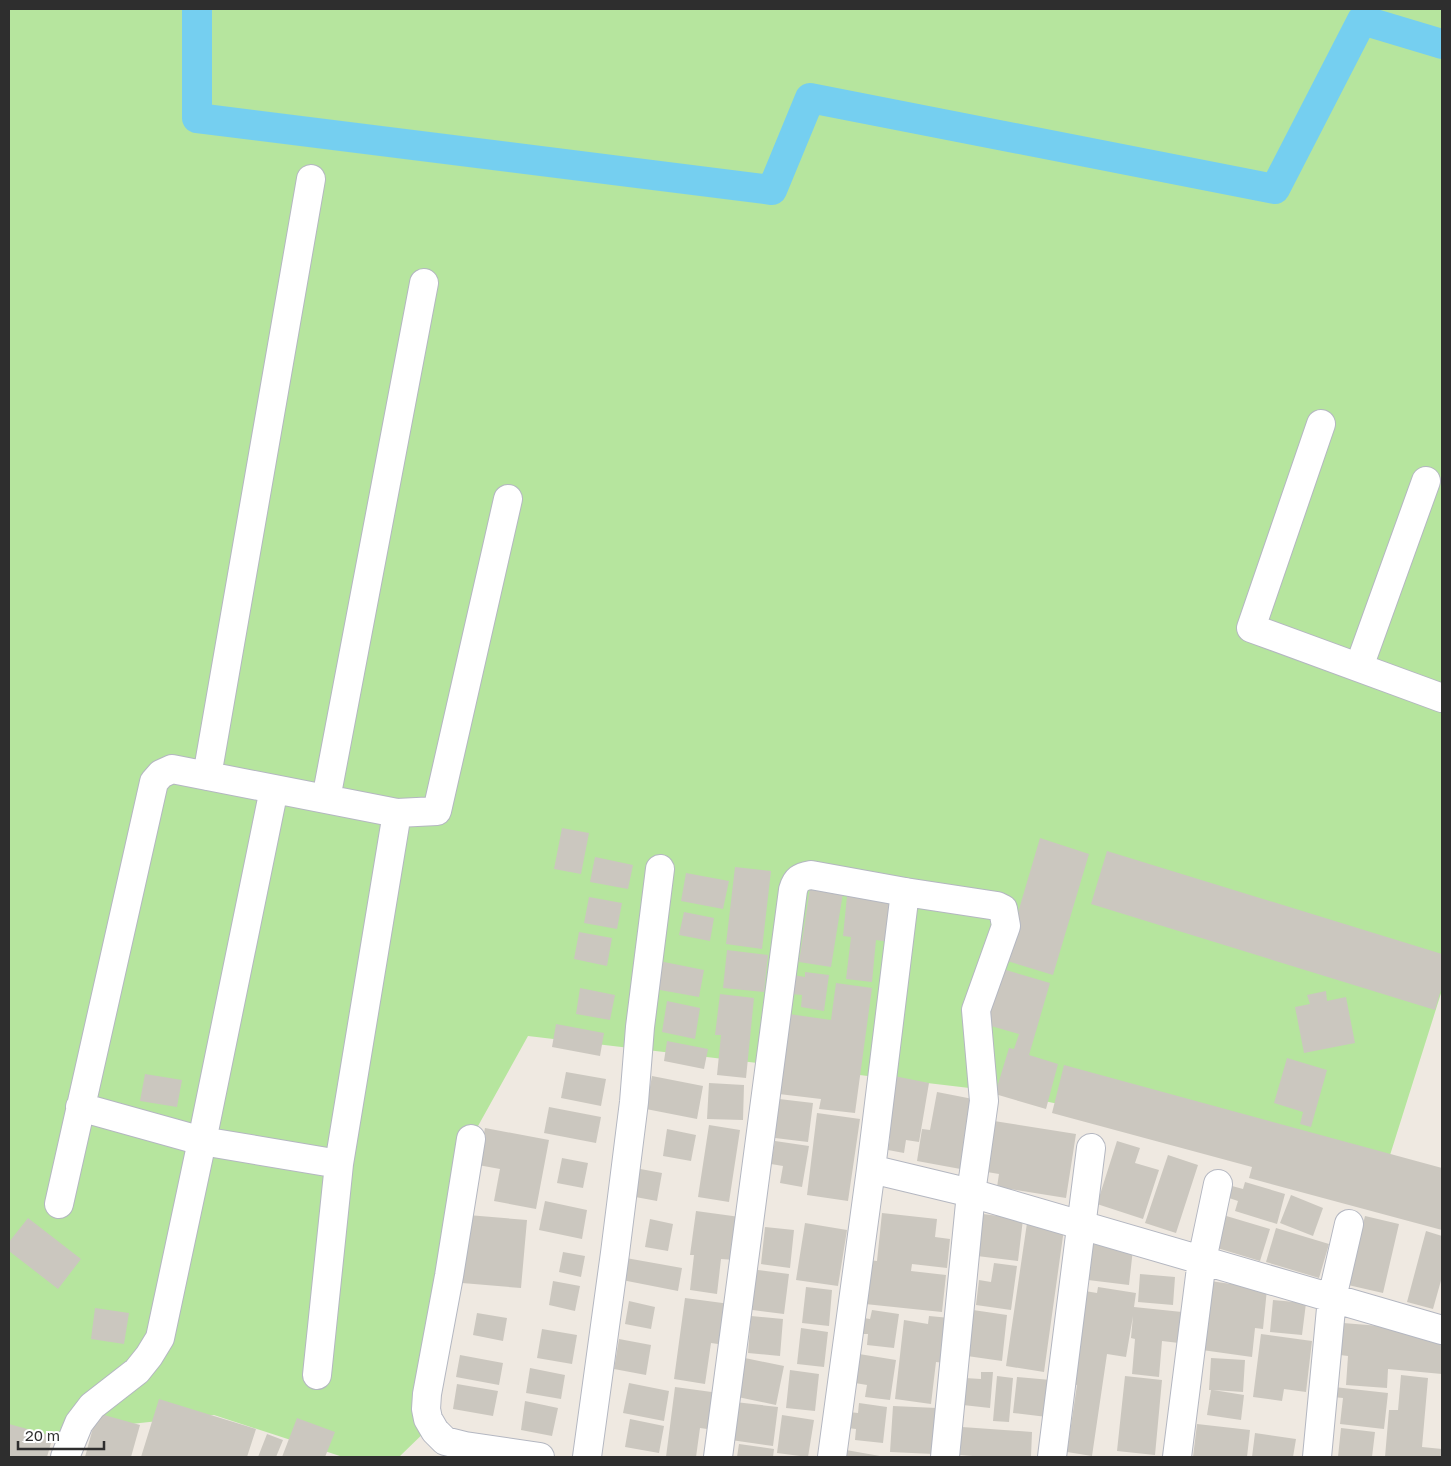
<svg xmlns="http://www.w3.org/2000/svg" width="1451" height="1466" font-family="'Golos Text',sans-serif">
  <rect width="100%" height="100%" fill="#efe9e1"/>
  <path fill="#b6e59e" d="M9 9H1442V990L1385 1171 995 1091 528 1036 463 1153 433 1424 399 1457H343L214 1415 57 1432 9 1452Z"/>
  <g fill="none" stroke-linecap="round" stroke-linejoin="round">
    <path stroke="#75cff0" stroke-width="30" d="M197 9V118L772 190 810 98 1275 189 1362 20 1442 44"/>
  </g>
  <path fill="#cbc7bf" d="M562 828 589 833 581 874 554 869Z
    M1040 838 1089 854 1053 975 1004 960Z
    M1107 851 1442 954V986L1435 1010 1091 904Z
    M595 857 633 865 628 889 590 882Z
    M735 867 771 871 762 949 726 944Z
    M686 873 729 881 723 909 681 901Z
    M810 888 843 893 831 967 799 962Z
    M847 896 894 901 890 942 876 940 872 982 846 979 851 937 843 936Z
    M589 897 622 903 617 929 584 923Z
    M684 912 714 918 710 941 679 935Z
    M579 932 612 938 607 966 574 959Z
    M727 950 768 955 764 992 723 988Z
    M654 960 704 970 699 997 649 988Z
    M999 968 1050 983 1029 1055 1058 1064 1046 1109 995 1094 1009 1048 1014 1049 1019 1034 984 1024Z
    M805 972 829 975 824 1011 801 1007 802 995 791 994 793 975 805 977Z
    M836 983 872 988 855 1113 819 1109 821 1099 779 1094 789 1014 831 1020Z
    M580 988 615 995 610 1020 576 1014Z
    M1326 991 1327 1001 1346 997 1355 1043 1304 1053 1295 1007 1310 1004 1307 995Z
    M720 994 754 998 746 1078 717 1075 721 1035H715Z
    M667 1001 700 1008 695 1039 662 1032Z
    M556 1024 604 1033 600 1056 552 1047Z
    M667 1041 708 1049 704 1069 664 1061Z
    M1287 1058 1327 1070 1311 1127 1300 1124 1303 1112 1274 1103Z
    M1064 1065 1442 1168V1230L1249 1178 1252 1167 1052 1113Z
    M566 1072 606 1079 601 1106 561 1098Z
    M145 1074 182 1080 177 1107 140 1101Z
    M652 1076 703 1086 697 1119 646 1109Z
    M894 1076 929 1083 919 1142 906 1140 904 1153 888 1150 890 1138 883 1137Z
    M709 1083 744 1085 743 1120 707 1119Z
    M937 1092 978 1100 966 1170 917 1161 922 1129 930 1130Z
    M779 1099 813 1103 808 1142 775 1138Z
    M549 1107 601 1117 596 1143 544 1133Z
    M817 1113 860 1119 848 1201 807 1195Z
    M994 1121 1076 1134 1066 1198 997 1187 999 1174 987 1172Z
    M709 1125 740 1130 729 1202 698 1197Z
    M485 1128 549 1140 536 1209 494 1201 500 1169 478 1165Z
    M667 1129 696 1135 691 1161 663 1156Z
    M775 1141 809 1146 802 1187 780 1183 783 1166 771 1164Z
    M1117 1141 1140 1148 1135 1163 1159 1170 1143 1219 1097 1204Z
    M1168 1155 1198 1165 1176 1233 1145 1223Z
    M562 1158 588 1163 583 1188 557 1183Z
    M635 1168 662 1173 657 1201 630 1196Z
    M1245 1182 1285 1194 1277 1224 1235 1211 1238 1201 1229 1198 1232 1186 1243 1189Z
    M1291 1195 1323 1208 1313 1236 1280 1223Z
    M545 1201 587 1210 582 1239 539 1230Z
    M696 1211 740 1217 735 1260 721 1259 717 1294 690 1290 694 1255H690Z
    M882 1213 937 1219 935 1237 950 1239 947 1268 912 1264 911 1271 946 1275 942 1312 865 1304 869 1260 877 1261Z
    M983 1214 1023 1219 1018 1261 977 1256Z
    M468 1215 527 1220 521 1288 462 1283Z
    M1223 1215 1270 1229 1260 1261 1214 1247Z
    M1365 1216 1399 1224 1383 1293 1348 1285Z
    M28 1218 81 1259 58 1289 9 1251V1242Z
    M650 1219 673 1224 668 1251 645 1247Z
    M805 1223 847 1230 838 1286 796 1280Z
    M1027 1223 1064 1229 1044 1372 1006 1366Z
    M765 1227 794 1230 790 1268 761 1264Z
    M1276 1228 1329 1244 1319 1278 1266 1262Z
    M1426 1231 1442 1236V1277L1433 1309 1407 1302Z
    M1093 1244 1133 1249 1129 1285 1088 1280Z
    M563 1252 585 1256 581 1277 559 1272Z
    M626 1258 682 1268 678 1291 622 1280Z
    M994 1263 1017 1266 1011 1310 976 1305 979 1280 991 1282Z
    M750 1269 789 1274 784 1314 745 1309Z
    M1140 1274 1175 1277 1173 1305 1138 1302Z
    M553 1281 580 1286 575 1311 549 1305Z
    M1210 1281 1267 1289 1263 1329 1255 1328 1252 1357 1202 1350Z
    M806 1287 832 1290 829 1326 802 1323Z
    M1098 1287 1136 1293 1134 1307 1182 1312 1179 1343 1162 1341 1159 1377 1132 1374 1135 1339 1131 1338 1133 1316 1126 1357 1107 1354 1092 1456 1067 1452 1077 1385 1072 1384 1085 1291 1097 1293Z
    M685 1298 730 1304 725 1345 711 1343 705 1384 674 1379Z
    M1273 1300 1306 1303 1302 1335 1270 1332Z
    M629 1301 655 1307 651 1329 625 1324Z
    M95 1308 129 1313 124 1344 91 1339Z
    M872 1310 899 1314 894 1348 867 1345 868 1334H862L864 1318 870 1319Z
    M973 1310 1007 1315 1002 1361 967 1356Z
    M477 1313 507 1318 503 1341 473 1335Z
    M751 1316 783 1319 780 1356 748 1353Z
    M929 1316 950 1318 945 1363 936 1362 931 1404 895 1399 904 1320 928 1324Z
    M1343 1323 1442 1331V1374L1388 1369 1387 1388 1346 1385 1348 1356 1340 1355Z
    M801 1328 828 1332 824 1367 797 1364Z
    M542 1329 577 1335 572 1364 537 1358Z
    M1261 1334 1312 1341 1306 1392 1284 1389 1282 1401 1253 1397Z
    M619 1339 651 1345 646 1375 614 1369Z
    M859 1354 896 1360 890 1400 865 1397 867 1385 855 1383Z
    M460 1355 503 1363 499 1385 456 1377Z
    M740 1357 784 1366 776 1405 733 1396Z
    M1211 1358 1245 1360 1243 1392 1213 1390 1244 1395 1241 1420 1207 1415 1211 1390H1209Z
    M530 1368 565 1375 561 1399 526 1393Z
    M790 1370 819 1374 815 1411 786 1408Z
    M981 1372H993L990 1408 963 1405 965 1378 981 1379Z
    M1401 1375 1428 1378 1422 1447 1442 1449 1441 1457H1385L1389 1410H1398Z
    M997 1376 1013 1378 1009 1422 993 1421Z
    M1125 1376 1162 1380 1155 1455 1117 1451Z
    M1017 1377 1051 1380 1047 1417 1013 1413Z
    M629 1383 669 1391 664 1421 623 1413Z
    M457 1384 498 1391 493 1416 453 1409Z
    M675 1387 719 1393 714 1430 700 1428 696 1457H666Z
    M1334 1387 1388 1393 1384 1429 1340 1424 1343 1398 1333 1397Z
    M159 1399 256 1429 247 1457H141Z
    M525 1401 558 1408 552 1436 521 1430Z
    M735 1402 778 1407 773 1446 731 1440Z
    M859 1403 887 1407 883 1443 855 1440 856 1429 847 1428 849 1412 858 1413Z
    M893 1406 937 1408 934 1454 890 1452Z
    M97 1413 140 1425 131 1457H85Z
    M782 1415 814 1420 808 1457 777 1453Z
    M297 1418 335 1432 325 1457H282Z
    M630 1419 664 1426 659 1453 625 1447Z
    M9 1424 53 1436 47 1457H9Z
    M1197 1424 1250 1430 1247 1457 1221 1456V1457H1193Z
    M962 1427 1032 1432 1031 1457H985L960 1455Z
    M1341 1428 1375 1432 1372 1457H1338Z
    M1255 1433 1296 1439 1293 1457H1252Z
    M267 1434 283 1440 276 1457H258Z
    M739 1444 774 1449 773 1457H737Z
    M846 1450 880 1456V1457H845Z"/>
  <g fill="none" stroke-linecap="round" stroke-linejoin="round">
    <defs>
      <path id="minor" d="M1321 424 1251 628 1442 698
        M1359 667 1426 481
        M207 776 311 179
        M326 799 424 283
        M80 1107 202 1141 339 1164
        M471 1139 449 1276 427 1394 426 1409 428 1419 435 1431 445 1441 465 1446 540 1457
        M871 1169 905 892
        M59 1204 154 782 161 774 172 769 397 813 437 811 508 499
        M317 1375 339 1164 397 813
        M65 1457 79 1423 92 1406 137 1371 149 1356 160 1338 202 1141 274 789
        M587 1457 615 1253 634 1102 640 1027 660 869
        M718 1457 793 890C796 879 800 877 811 875L905 892 997 906 1003 909 1006 926 976 1010 984 1101 971 1193 1442 1330
        M832 1457 871 1169 971 1193 945 1457
        M1052 1457 1091 1148
        M1177 1457 1202 1260 1218 1184
        M1317 1457 1332 1298 1349 1224"/>
    </defs>
    <use href="#minor" stroke="#b4b7c1" stroke-width="30"/>
    <use href="#minor" stroke="#fff" stroke-width="28"/>
  </g>
  <rect width="1451" height="1466" fill="none" stroke="#2e2e2e" stroke-width="20"/>
  <path d="M18 1441v8h86v-8" fill="none" stroke="#2e2e2e" stroke-width="2.5"/>
  <text x="25" y="1441" font-size="15" fill="#2e2e2e" stroke="#ffffff" stroke-width="4" paint-order="stroke">20 m</text>
</svg>
